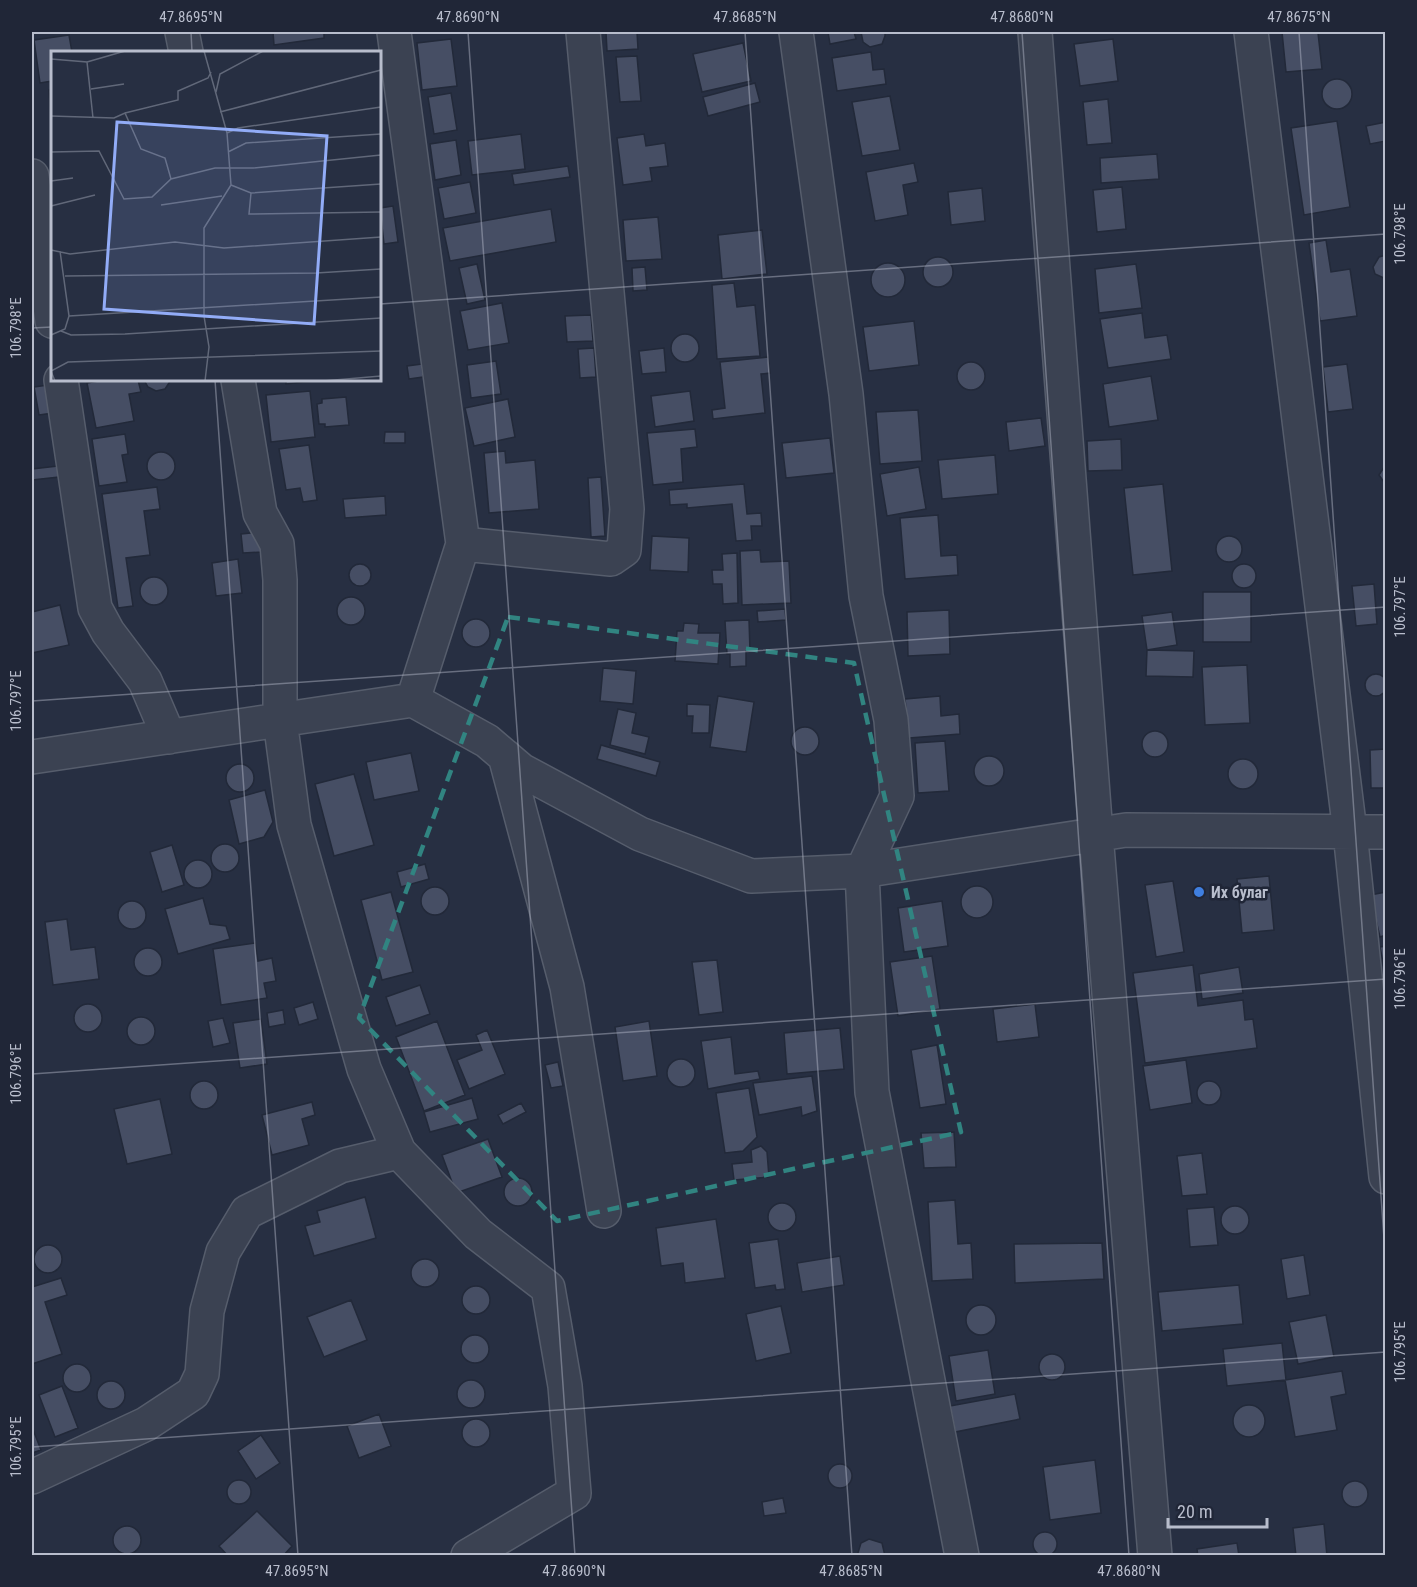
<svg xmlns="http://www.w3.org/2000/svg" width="1417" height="1587" font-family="'Roboto Condensed',sans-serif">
  <rect width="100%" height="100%" fill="#272f42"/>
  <path fill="#464e64" stroke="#222939" stroke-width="1.5" d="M273 32H324V38L274 45Z
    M606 32H637L638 49 607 51Z
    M828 32H854L856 39 830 44Z
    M861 32H885V36L882 44 870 47 863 42Z
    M1282 32H1329L1318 33 1322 69 1286 72Z
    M69 35 72 52H52V81L40 83 34 40Z
    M451 39 457 86 422 90 417 43Z
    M1113 39 1118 81 1080 86 1074 44Z
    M743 43 751 81 702 92 693 54Z
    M871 52 873 70 884 69 886 84 837 91 832 58Z
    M637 56 641 101 620 102 616 57Z
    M1322 94a15 15 0 1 1 30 0a15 15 0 1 1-30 0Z
    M755 83 760 102 708 116 703 97Z
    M49 90H52V132Z
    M451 93 457 130 434 134 428 97Z
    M890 96 900 150 862 156 852 102Z
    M1108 99 1112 143 1087 145 1083 102Z
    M1337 121 1350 207 1304 215 1291 128Z
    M1386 122V141L1370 144 1366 126Z
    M521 134 525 169 472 175 468 141Z
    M644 134 646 146 665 143 668 166 650 168 652 181 623 185 617 138Z
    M456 140 461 175 435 180 430 144Z
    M1157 154 1159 179 1101 183 1100 158Z
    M914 163 918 182 903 185 908 215 875 221 866 172Z
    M568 166 570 177 514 185 512 174Z
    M470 182 476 213 444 219 438 188Z
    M1122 187 1126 229 1097 232 1093 190Z
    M982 188 985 221 951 225 948 192Z
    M393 206 398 242 384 244 380 208Z
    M551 209 556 242 450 261 443 228Z
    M658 217 662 259 626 261 623 220Z
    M762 230 767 274 722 279 718 235Z
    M1326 240 1331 272 1350 269 1357 316 1320 321 1309 243Z
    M1386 255V279L1375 274 1373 267 1379 257Z
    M923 272a15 15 0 1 1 30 0a15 15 0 1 1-30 0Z
    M871 280a17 17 0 1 1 34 0a17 17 0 1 1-34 0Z
    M477 264 485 300 467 304 459 268Z
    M1136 264 1142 308 1099 313 1095 269Z
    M645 267 647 290 633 291 632 268Z
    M734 283 737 307 755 305 760 356 717 359 712 285Z
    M502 303 509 343 468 350 460 311Z
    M1142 313 1145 338 1167 335 1171 359 1108 368 1100 319Z
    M591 315 593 341 567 342 565 316Z
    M914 321 919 365 869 371 863 327Z
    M671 348a14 14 0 1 1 28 0a14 14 0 1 1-28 0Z
    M594 348 596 377 580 378 578 349Z
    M664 348 666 372 642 374 639 351Z
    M768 357 770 373 761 374 765 413 713 419 712 410 725 408 720 362Z
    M496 361 501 394 471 398 467 365Z
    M957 376a14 14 0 1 1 28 0a14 14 0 1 1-28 0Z
    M422 364 423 377 409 379 407 366Z
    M1347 364 1353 409 1328 412 1323 367Z
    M1151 376 1158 420 1109 427 1103 384Z
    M104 380H138L141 392 129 394 134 421 96 428 87 383Z
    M144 380H171L165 389 156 391 148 387Z
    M286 380H313V381L286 384Z
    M48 385 53 413 39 415 34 387Z
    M310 391 315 437 271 442 266 395Z
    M690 391 694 421 655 427 651 396Z
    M346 397 349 425 325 427V424H319L317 404 322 403V399Z
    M508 399 515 437 474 446 465 408Z
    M918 410 922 461 880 464 876 412Z
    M1041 418 1045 446 1009 451 1006 422Z
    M695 429 697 447 681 449 683 482 653 485 647 433Z
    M385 432H405V443H384Z
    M125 434 128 454 122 455 127 482 99 486 92 439Z
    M830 438 834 473 786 478 782 443Z
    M1121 439 1122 470 1088 471 1087 441Z
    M309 445 317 500 303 502 300 488 286 490 279 449Z
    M505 451 506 463 535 460 539 509 489 513 484 453Z
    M147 466a14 14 0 1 1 28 0a14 14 0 1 1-28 0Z
    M995 455 998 494 942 499 938 460Z
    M1386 464V485L1379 475Z
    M58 466 59 477 32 480V469Z
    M919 467 926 509 887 516 880 474Z
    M601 477 605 536 591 537 588 478Z
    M744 484 747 514 761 513 762 526H751L752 540 736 541 732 504 687 508V504L670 505 669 490Z
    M1163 484 1172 571 1133 575 1124 488Z
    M157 487 160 509 144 511 150 555 126 558 133 606 118 608 102 494Z
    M385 496 386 515 345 518 343 499Z
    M938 515 941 556 957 555 958 575 905 579 900 518Z
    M261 532 262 552 243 553 241 534Z
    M1216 549a13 13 0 1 1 26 0a13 13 0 1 1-26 0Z
    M652 536 689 538 688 572 650 570Z
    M760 550 761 562 789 561 791 603 742 605 740 551Z
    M737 553 738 603 723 604 722 584H713L712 570H723L722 554Z
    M238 559 242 593 216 596 212 563Z
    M1232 576a12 12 0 1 1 24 0a12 12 0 1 1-24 0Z
    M349 575a11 11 0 1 1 22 0a11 11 0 1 1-22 0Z
    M140 591a14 14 0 1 1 28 0a14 14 0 1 1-28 0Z
    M1374 584 1377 624 1356 626 1352 586Z
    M1203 592H1251V642H1203Z
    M337 611a14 14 0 1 1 28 0a14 14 0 1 1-28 0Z
    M60 605 69 645 32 653V612Z
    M785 609 786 620 758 622 757 611Z
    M949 610 950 654 908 656 907 612Z
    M1172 612 1177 645 1147 650 1142 616Z
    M462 633a14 14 0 1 1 28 0a14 14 0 1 1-28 0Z
    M749 620 750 651H746V666L730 667V654H727L725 621Z
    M684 623 699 624 698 633H720L718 664 675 661 677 631H683Z
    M1147 650 1194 651 1193 677 1146 676Z
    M1247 665 1250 723 1205 725 1202 667Z
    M603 668 636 671 633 704 600 701Z
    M1365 685a11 11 0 1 1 22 0a11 11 0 1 1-22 0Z
    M718 696 754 702 746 752 710 747Z
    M940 696 941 716 959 714 960 734 909 738 905 699Z
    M687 704 710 705 709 733H692L693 716H687Z
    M618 709 636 713 632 733 649 737 645 754 610 745Z
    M791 741a14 14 0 1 1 28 0a14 14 0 1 1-28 0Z
    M1142 744a13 13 0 1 1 26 0a13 13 0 1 1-26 0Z
    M945 741 949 791 918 793 915 743Z
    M601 745 660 762 656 776 597 759Z
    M1386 749V788H1371L1370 750Z
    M411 753 419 791 374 800 366 762Z
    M974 771a15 15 0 1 1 30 0a15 15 0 1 1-30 0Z
    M1228 774a15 15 0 1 1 30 0a15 15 0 1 1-30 0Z
    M226 778a14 14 0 1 1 28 0a14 14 0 1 1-28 0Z
    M354 774 374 845 334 856 315 784Z
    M265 790 273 822 264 837 239 844 229 800Z
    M211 858a14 14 0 1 1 28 0a14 14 0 1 1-28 0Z
    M172 845 184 885 162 892 150 852Z
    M184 874a14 14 0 1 1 28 0a14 14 0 1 1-28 0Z
    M425 864 429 879 401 887 397 872Z
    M1269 876 1274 930 1242 933 1237 879Z
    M1173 881 1184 952 1156 957 1145 885Z
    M961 902a16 16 0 1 1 32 0a16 16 0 1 1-32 0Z
    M421 901a14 14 0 1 1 28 0a14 14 0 1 1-28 0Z
    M391 892 413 972 382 980 361 900Z
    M1386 892V935L1380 937 1370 895Z
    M203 898 210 924 226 926 230 939 178 954 165 909Z
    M942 901 948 946 904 952 898 908Z
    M118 915a14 14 0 1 1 28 0a14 14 0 1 1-28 0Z
    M67 919 71 950 95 947 99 979 53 985 45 922Z
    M255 943 258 961 272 958 276 981 264 983 267 998 221 1005 213 949Z
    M1386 946V978L1380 947Z
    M134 962a14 14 0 1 1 28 0a14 14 0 1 1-28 0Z
    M932 956 940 1009 898 1016 890 962Z
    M717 960 723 1012 699 1015 692 962Z
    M1193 965 1198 1006 1243 1000 1245 1020 1253 1019 1257 1048 1145 1063 1133 973Z
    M1239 967 1243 993 1202 999 1199 974Z
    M420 985 430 1014 396 1026 386 997Z
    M313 1002 318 1019 299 1025 294 1008Z
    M1035 1004 1039 1037 997 1042 993 1009Z
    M74 1018a14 14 0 1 1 28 0a14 14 0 1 1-28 0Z
    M283 1010 285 1024 269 1027 267 1013Z
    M127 1031a14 14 0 1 1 28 0a14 14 0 1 1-28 0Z
    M223 1018 230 1043 213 1047 208 1021Z
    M261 1019 267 1064 240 1068 233 1023Z
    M437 1021 465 1095 424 1111 396 1037Z
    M649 1021 657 1076 623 1081 615 1027Z
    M840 1028 844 1069 787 1074 784 1033Z
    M487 1030 505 1074 469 1089 457 1060 482 1050 476 1035Z
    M731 1037 735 1074 758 1071 760 1079 708 1089 701 1041Z
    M937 1045 946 1104 920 1108 911 1050Z
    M667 1073a14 14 0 1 1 28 0a14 14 0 1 1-28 0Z
    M1186 1060 1192 1103 1150 1110 1143 1066Z
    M558 1062 563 1086 551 1088 545 1065Z
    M812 1076 817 1111 802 1116 801 1107 759 1115 753 1083Z
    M1197 1093a12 12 0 1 1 24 0a12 12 0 1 1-24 0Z
    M190 1095a14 14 0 1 1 28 0a14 14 0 1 1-28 0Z
    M749 1088 757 1137 743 1151 725 1153 716 1093Z
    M472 1098 478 1119 430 1132 424 1112Z
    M160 1099 172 1154 127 1164 114 1109Z
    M312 1102 315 1115 302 1119 309 1145 272 1155 262 1115Z
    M521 1103 526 1112 503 1124 498 1115Z
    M954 1132 956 1167 924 1168 921 1133Z
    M488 1139 502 1177 456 1193 442 1155Z
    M761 1146 767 1152 769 1177 734 1180 732 1164 752 1162 751 1150Z
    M1202 1153 1207 1194 1182 1196 1177 1156Z
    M504 1192a14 14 0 1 1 28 0a14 14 0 1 1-28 0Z
    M365 1197 376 1238 314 1256 305 1226 320 1222 317 1211Z
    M955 1200 958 1244 971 1243 973 1279 932 1281 928 1202Z
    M768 1217a14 14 0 1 1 28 0a14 14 0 1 1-28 0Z
    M1221 1220a14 14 0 1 1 28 0a14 14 0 1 1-28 0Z
    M1214 1207 1218 1245 1190 1247 1187 1209Z
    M716 1219 725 1278 685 1283 683 1263 661 1266 656 1228Z
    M778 1239 785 1289 776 1290 775 1285 755 1288 749 1243Z
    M1102 1243 1104 1279 1015 1283 1014 1244Z
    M34 1259a14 14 0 1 1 28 0a14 14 0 1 1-28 0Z
    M1304 1255 1310 1295 1287 1299 1281 1259Z
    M840 1256 844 1285 802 1292 797 1263Z
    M411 1273a14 14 0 1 1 28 0a14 14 0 1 1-28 0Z
    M61 1278 67 1295 45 1302 62 1354 32 1364V1287Z
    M1239 1285 1243 1324 1162 1331 1158 1292Z
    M462 1300a14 14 0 1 1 28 0a14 14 0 1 1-28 0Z
    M351 1300 367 1340 324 1357 307 1317Z
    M966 1320a15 15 0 1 1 30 0a15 15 0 1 1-30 0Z
    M781 1306 791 1353 756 1361 746 1314Z
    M1326 1315 1334 1357 1298 1364 1289 1322Z
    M461 1349a14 14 0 1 1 28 0a14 14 0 1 1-28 0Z
    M1282 1343 1286 1380 1227 1386 1223 1349Z
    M988 1350 995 1394 956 1401 949 1356Z
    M1039 1367a13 13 0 1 1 26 0a13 13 0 1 1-26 0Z
    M63 1378a14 14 0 1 1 28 0a14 14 0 1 1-28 0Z
    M1342 1371 1346 1394 1331 1397 1337 1430 1295 1437 1285 1380Z
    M457 1394a14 14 0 1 1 28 0a14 14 0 1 1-28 0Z
    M97 1395a14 14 0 1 1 28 0a14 14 0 1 1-28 0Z
    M62 1386 78 1428 55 1437 39 1395Z
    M1015 1394 1020 1419 955 1432 950 1406Z
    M1233 1421a16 16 0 1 1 32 0a16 16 0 1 1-32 0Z
    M379 1414 391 1446 359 1458 347 1426Z
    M462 1433a14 14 0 1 1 28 0a14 14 0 1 1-28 0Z
    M32 1427 41 1450 32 1453Z
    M261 1435 280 1463 256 1479 238 1451Z
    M1095 1460 1101 1513 1050 1520 1043 1467Z
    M828 1476a12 12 0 1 1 24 0a12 12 0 1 1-24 0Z
    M227 1492a12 12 0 1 1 24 0a12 12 0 1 1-24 0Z
    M1342 1494a13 13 0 1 1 26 0a13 13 0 1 1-26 0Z
    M783 1498 786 1513 764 1516 762 1502Z
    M257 1511 292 1546 283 1556H228L219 1546Z
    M1324 1524 1327 1556H1296L1293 1528Z
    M113 1540a14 14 0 1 1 28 0a14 14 0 1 1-28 0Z
    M1033 1544a12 12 0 1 1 24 0a12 12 0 1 1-24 0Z
    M869 1539 882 1543 885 1556H857L861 1543Z
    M1237 1543 1239 1556H1198L1197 1549Z"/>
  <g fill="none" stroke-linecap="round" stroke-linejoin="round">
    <defs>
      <path id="minor" d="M182 32 186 52
        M394 32 463 544 413 700
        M796 32 846 394 866 596 891 720 897 796 862 871 872 1092 962 1556
        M1035 32 1096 834 1155 1556
        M1251 32 1350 832 1386 1177
        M32 176 52 321
        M61 380 95 608 108 632 145 681 169 737
        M238 380 260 513 277 544 280 580V720L294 825 364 1069 399 1152 478 1234 548 1288 565 1386 574 1493 468 1556
        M463 544 611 559 624 550 627 509 583 32
        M505 756 567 987 604 1211
        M32 757 413 700 487 741 521 770 640 834 751 876 862 871 1126 830 1386 832
        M32 1477 146 1424 193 1393 202 1374 207 1311 223 1252 247 1212 340 1166 399 1152"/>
    </defs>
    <use href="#minor" stroke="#565d6c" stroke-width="36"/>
    <use href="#minor" stroke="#3b4252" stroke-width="33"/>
  </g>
  <path fill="none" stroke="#318481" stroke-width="4.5" stroke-dasharray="12 8" stroke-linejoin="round" d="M508 617 854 663 961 1132 557 1221 359 1018Z"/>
  <path fill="none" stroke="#b8bdcc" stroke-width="1.5" stroke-opacity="0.45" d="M191 32 192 52M468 32 575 1556M745 32 852 1556M1022 32 1129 1556M1299 32 1386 1267M380 304 1386 234M32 328 52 327M215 380 298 1556M32 701 1386 607M32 1074 1386 979M32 1447 1386 1352"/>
  <circle fill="#3f7fe0" stroke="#202637" stroke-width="2" cx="1199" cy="892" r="6"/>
  <g text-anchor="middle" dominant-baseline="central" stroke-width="5" stroke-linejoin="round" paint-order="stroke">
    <g font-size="16" font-weight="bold" fill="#b8bdcc" stroke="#202637" text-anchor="start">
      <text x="1211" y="892">Их булаг</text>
    </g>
  </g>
  <g transform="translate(51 51)">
    <rect width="330" height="330" fill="#272f42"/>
    <path fill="none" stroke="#616879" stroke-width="1.5" d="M153 0 176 82 180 134 153 177V265L158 296 154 330M0 8 36 11 42 67M36 11 74 0M40 38 73 33M165 41 169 23 212 0M169 61 330 19M74 62 127 49V40L157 27 160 21M0 65 63 67 74 62 90 98 114 107 120 128M176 82 187 77 330 56M0 101 48 100 73 148 101 146 120 128 164 117H202L330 104M177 101 195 92 330 83M0 130 22 127M180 134 200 142 330 133M200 142 198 163 330 161M110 154 171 145M0 155 44 144M0 199 19 203 124 191 173 197 330 186M14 225 265 222 330 218M18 265 330 246M10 280 20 284 74 283 330 267M0 284 14 278 18 265 9 200M4 330 0 320 17 311 330 300M272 330 330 325"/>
    <path fill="#92acf7" fill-opacity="0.15" stroke="#92acf7" stroke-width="3" d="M66 71 276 85 263 273 53 258Z"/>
    <rect width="330" height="330" fill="none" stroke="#b8bdcc" stroke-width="3"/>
  </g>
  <rect width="1417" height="1587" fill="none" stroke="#202637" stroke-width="66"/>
  <path d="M1168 1518v9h99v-9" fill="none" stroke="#b8bdcc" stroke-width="3"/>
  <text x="1177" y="1518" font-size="18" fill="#b8bdcc" stroke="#202637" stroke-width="4.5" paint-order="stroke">20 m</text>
  <rect x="33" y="33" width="1351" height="1521" fill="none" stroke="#b8bdcc" stroke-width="2"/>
  <g font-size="15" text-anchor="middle" fill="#b8bdcc">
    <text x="191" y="22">47.8695°N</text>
    <text x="468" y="22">47.8690°N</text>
    <text x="745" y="22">47.8685°N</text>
    <text x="1022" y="22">47.8680°N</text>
    <text x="1299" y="22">47.8675°N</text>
    <text transform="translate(1400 234) rotate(-90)" y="5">106.798°E</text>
    <text transform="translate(16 328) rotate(-90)" y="5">106.798°E</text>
    <text transform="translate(1400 607) rotate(-90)" y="5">106.797°E</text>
    <text transform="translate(16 701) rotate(-90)" y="5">106.797°E</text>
    <text transform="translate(1400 979) rotate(-90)" y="5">106.796°E</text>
    <text transform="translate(16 1074) rotate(-90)" y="5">106.796°E</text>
    <text transform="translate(1400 1352) rotate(-90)" y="5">106.795°E</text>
    <text transform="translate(16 1447) rotate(-90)" y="5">106.795°E</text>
    <text x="297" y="1576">47.8695°N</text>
    <text x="574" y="1576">47.8690°N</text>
    <text x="851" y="1576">47.8685°N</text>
    <text x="1129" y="1576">47.8680°N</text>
  </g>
</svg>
